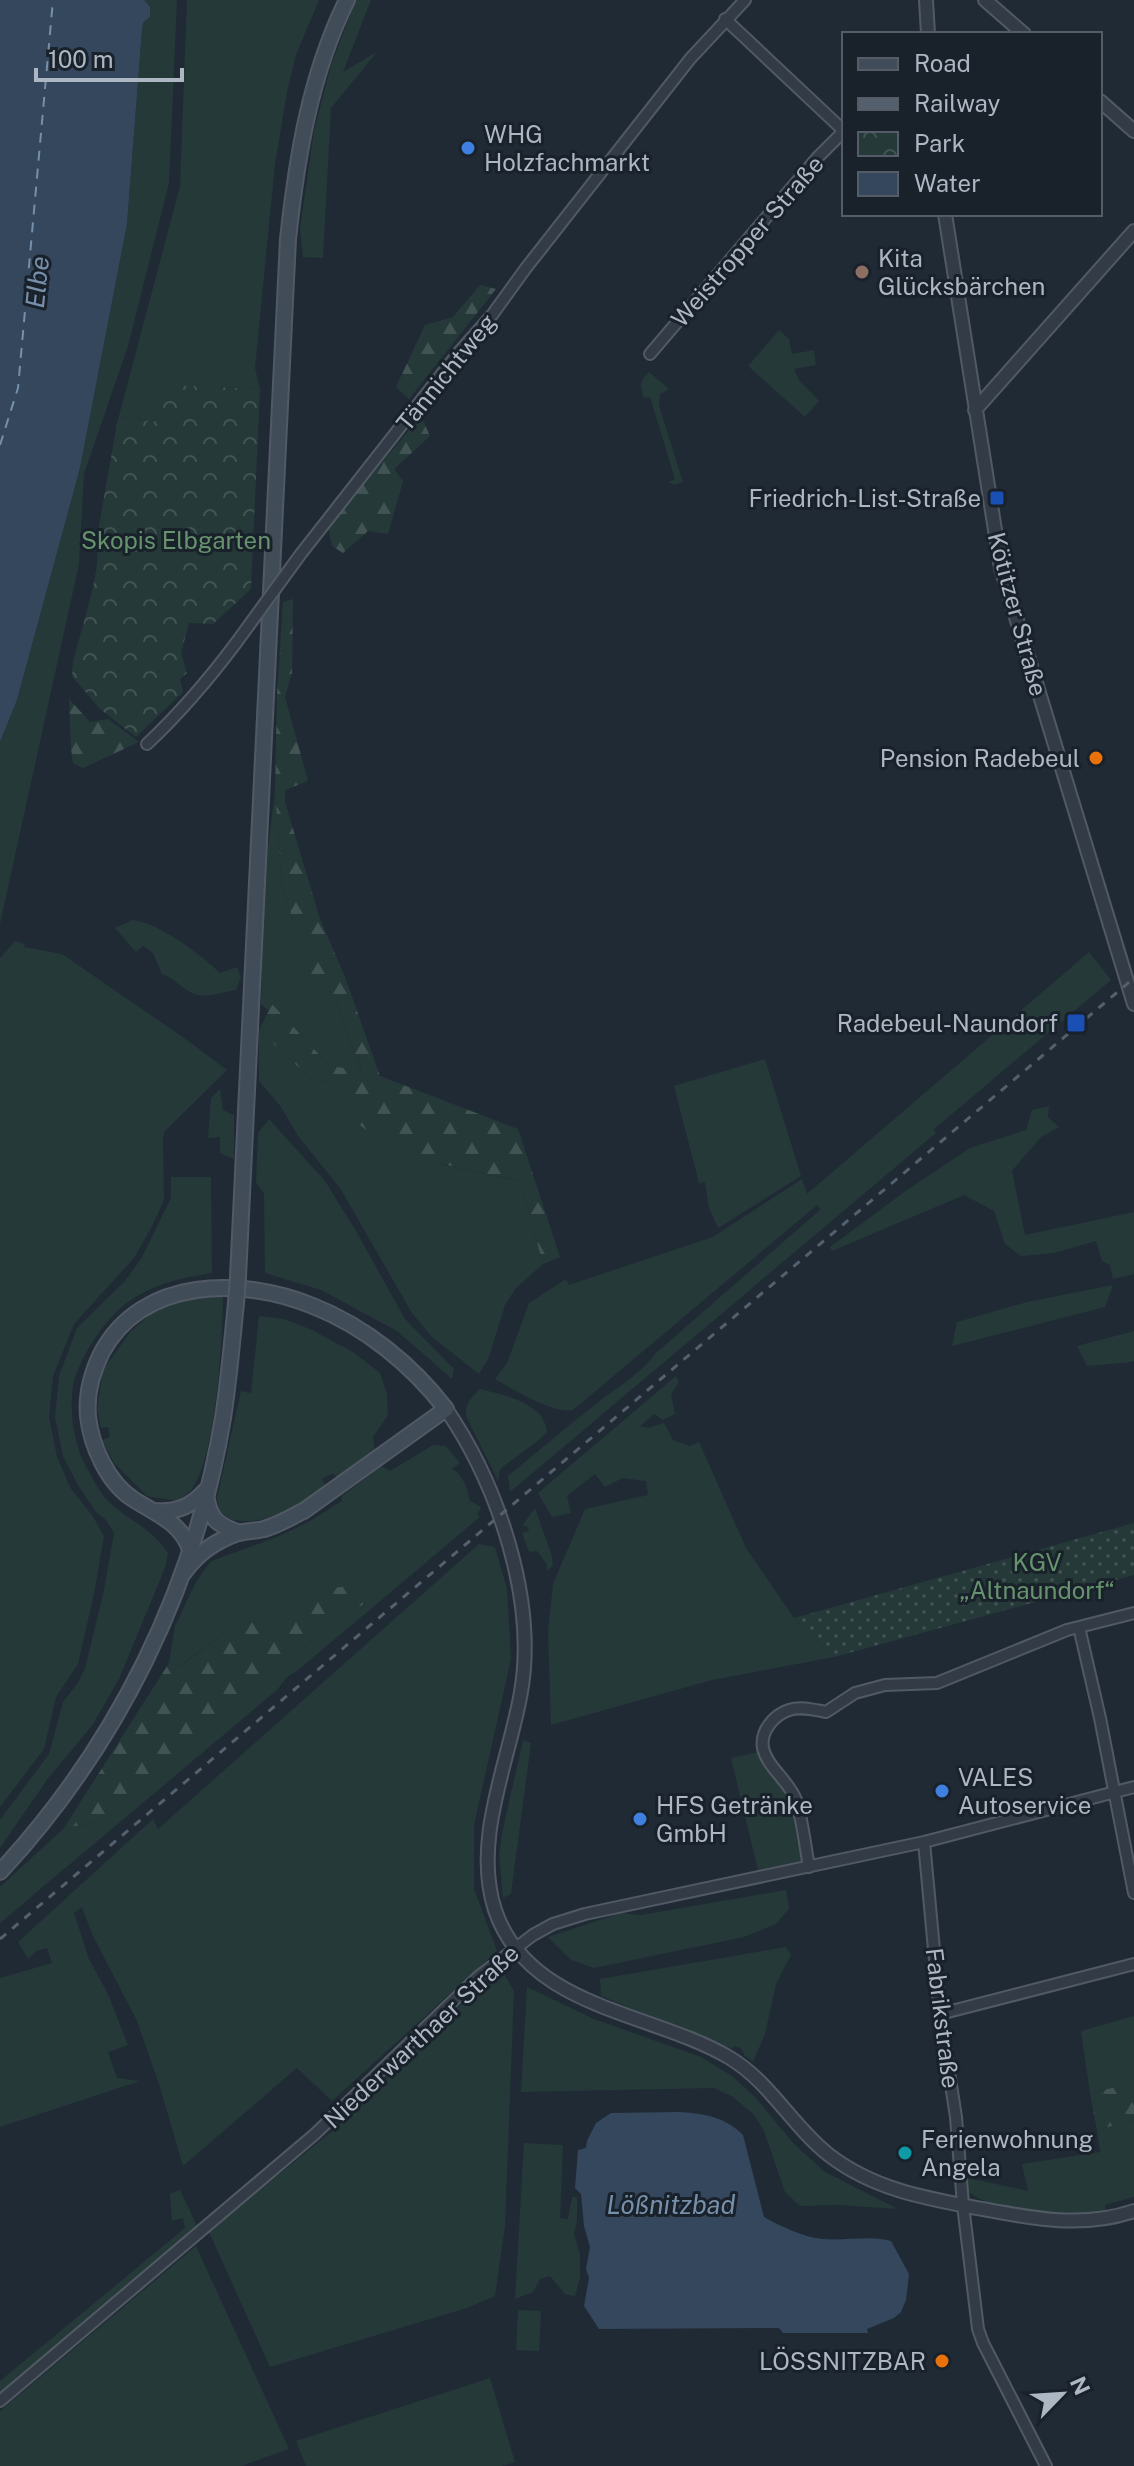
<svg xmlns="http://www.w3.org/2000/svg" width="1134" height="2466" font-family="'Public Sans',sans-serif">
  <defs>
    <pattern id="forest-firs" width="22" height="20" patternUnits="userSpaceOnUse" patternTransform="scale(2)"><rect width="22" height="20" fill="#253939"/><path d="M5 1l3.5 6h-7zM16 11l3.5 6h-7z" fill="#425354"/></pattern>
    <pattern id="park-crowns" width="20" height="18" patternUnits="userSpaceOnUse" patternTransform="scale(2)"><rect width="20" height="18" fill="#253939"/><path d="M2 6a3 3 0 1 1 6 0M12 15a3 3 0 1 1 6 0" fill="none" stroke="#425354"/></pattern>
    <pattern id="garden-dots" width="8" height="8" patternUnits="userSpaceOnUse" patternTransform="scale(2)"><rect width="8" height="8" fill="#253939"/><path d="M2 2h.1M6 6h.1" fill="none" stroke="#425354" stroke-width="1.8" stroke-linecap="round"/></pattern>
  </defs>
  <rect width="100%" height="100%" fill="#202a35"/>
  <path fill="#253939" d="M144 0H177L169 183 128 346 84 474 79 564 0 924V742L17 700 80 468 127 224 142 30 143 23 150 17Z
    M187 0H319L296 55 287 92 275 164 255 368 260 389 222 387 162 398 154 422 119 416 180 186Z
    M356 0H371L343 72 377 52 331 108 323 258 303 257 300 228 314 131 331 65Z
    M779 330 789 339 792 354 814 350 816 365 794 369 799 380 819 401 805 417 748 366Z
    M649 372 669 389 660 394 659 406 683 482 674 485 669 482 675 479 650 397 644 398C640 386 639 382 649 372Z
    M275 791 282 886 310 974 334 995 362 1073 329 1065 273 1005 269 1011 261 1004 264 880Z
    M133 920C161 924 200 954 220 973L237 967 241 977 236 990C222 992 202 1000 190 992 178 985 175 979 162 974L153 953 143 946 136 952 115 928Z
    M15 941 25 944 24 947 62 954 187 1040 227 1070 164 1132 163 1140 164 1200 151 1228 134 1258 74 1324 53 1376 49 1417 57 1457 71 1489 92 1515 104 1536 94 1594 78 1664 56 1697 44 1749 0 1807V958Z
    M1089 952 1111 980 934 1129 936 1133 510 1492 508 1476C540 1450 572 1422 605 1397 624 1383 642 1372 656 1353L821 1209 817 1205 573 1410C553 1414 513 1389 495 1379L507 1363 529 1303 566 1279 569 1285 713 1237 802 1179 807 1194Z
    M259 1030 313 1081 332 1082 351 1117 444 1165 520 1181 543 1264 516 1288 505 1305 489 1357 479 1374 432 1337 412 1313 340 1188 298 1136 281 1107 259 1081Z
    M765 1059 801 1176 718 1228 709 1208 705 1182 699 1183 674 1086Z
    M220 1089 223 1110 234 1115V1159L220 1153V1137L208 1138 211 1098Z
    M1049 1106 1048 1117 1059 1127 1041 1137 1012 1171 1025 1235 1134 1212V1274L1113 1279 1110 1265 1102 1261 1096 1241 1054 1253 1021 1256 1005 1244 994 1211 964 1195 832 1251 830 1247 907 1190 970 1148 1026 1130 1032 1110Z
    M269 1119 325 1181 356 1231 405 1319 454 1369 452 1379 397 1331 321 1290 265 1273 264 1193 256 1183 258 1133Z
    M171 1177H211L212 1273C182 1278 156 1283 131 1300 109 1313 77 1360 73 1386 69 1412 74 1447 88 1470 93 1479 100 1493 108 1501 128 1521 150 1526 168 1553L165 1568 119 1679 92 1726 49 1777 0 1848V1820L49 1754 63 1702 78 1683 85 1668 103 1595 114 1533 106 1520 96 1512 78 1485 63 1456 55 1417 59 1376 77 1328 125 1281 141 1259 171 1198Z
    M1113 1285 1105 1307 952 1346 957 1322 1027 1302Z
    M223 1295C223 1337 216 1460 191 1490 188 1494 181 1498 177 1501L147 1496 114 1463 102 1440 110 1437 108 1427 101 1428 97 1409 103 1370 130 1332 155 1310 181 1299Z
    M259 1316 284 1319 310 1329 353 1352 380 1373 387 1394 388 1415 373 1437 375 1452 337 1478 333 1473 322 1479 326 1487C293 1507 260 1532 221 1516L217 1498 241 1391 251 1393Z
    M1134 1331V1361L1131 1362 1087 1366 1077 1346Z
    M676 1376 679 1382 671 1394 675 1414 663 1420 654 1414 640 1426 648 1428 664 1423 673 1440 690 1446 699 1442 746 1548 794 1618 834 1657 712 1680 551 1725 548 1631 553 1584 585 1509 648 1495 646 1481 623 1478 605 1487 595 1474 567 1496 571 1513 552 1517 538 1493Z
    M480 1389C504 1395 545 1403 547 1432L539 1440 500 1469 498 1481 466 1416C465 1403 471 1398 480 1389Z
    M433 1445 446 1446 460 1463 452 1469C464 1476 467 1488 470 1501L481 1507 477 1515 480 1517 297 1671 288 1676 277 1690 0 1923V1887L64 1828 105 1821 311 1641 365 1603 328 1589 296 1610 228 1630 180 1666 169 1663 175 1626 196 1582 211 1561 275 1538 310 1521 342 1501 341 1497 381 1466 390 1471Z
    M535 1508 552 1556 553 1565 547 1571V1564L537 1551 529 1552 522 1533 529 1531 527 1526H524L523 1524Z
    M479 1544 495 1547 507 1589 511 1659 474 1825V1889L497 1951 332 2101 297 2068 183 2166 159 2084 137 2021 92 1934 82 1907 74 1913 89 1959 108 1994 128 2045 108 2052 117 2078 140 2081 0 2127V1978L52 1963 47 1948 36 1951 28 1959 18 1942 153 1819 158 1829Z
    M523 1740 531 1743 511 1894 503 1898 499 1855 502 1833Z
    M759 1752 790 1795 802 1861 758 1870 731 1758Z
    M786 1890 789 1909 776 1924 744 1937 594 1968 571 1960 548 1937 621 1913 641 1915Z
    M786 1947 791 1955 776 1984 765 2034 753 2062 744 2055 742 2049 734 2046 732 2049 601 1996 600 1979Z
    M504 1974 514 1991 505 2226 495 2296 467 2308 270 2367 209 2232 337 2127 490 1976Z
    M527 1987 594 2019 701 2057 732 2076 755 2097 794 2144 825 2172 898 2209 836 2205 800 2206 785 2192 764 2131 755 2116 733 2097 714 2088 521 2092Z
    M1134 2016V2083L1090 2093 1081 2031Z
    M1134 2120V2197L1105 2205 1106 2212C1070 2219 998 2214 968 2192V2178L1028 2191 1022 2164 1100 2152 1097 2130Z
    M524 2143 563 2145 560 2218 568 2219 572 2197H577V2221L574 2233 580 2255V2278L575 2296 565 2294 550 2276 540 2279 533 2292 515 2299Z
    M180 2190 197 2226 0 2394V2381L185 2228 183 2218 172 2221 170 2194Z
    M196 2246 289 2449 241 2466H0V2411Z
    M518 2310 541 2311 539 2351 516 2350Z
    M490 2378 515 2462 502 2466H306L296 2441Z"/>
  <path fill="url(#forest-firs)" d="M480 285 496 289 409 399 396 387 425 325 453 317Z
    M421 416 430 436 394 469 403 481 388 534 368 531 343 553 332 546 328 527Z
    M293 599 292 673 285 697 308 781 285 790V802L320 919 345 977 380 1076 518 1129 560 1257 543 1264 520 1181C463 1168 399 1161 353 1119 344 1111 338 1093 332 1082L313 1081 259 1030 272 1004 329 1065 362 1072 334 995 310 974 282 886 275 791 277 695 283 602Z
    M69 699 90 722 108 719 139 742 83 768 73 763 71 748Z
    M354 1585 365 1603 311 1641 105 1821 64 1828 169 1663 181 1666 228 1630 296 1610 327 1589Z
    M1134 2083V2120L1097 2130 1090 2093Z"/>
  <path fill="url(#park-crowns)" d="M165 385 260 389 251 589 213 624 189 623 181 653 187 673 180 679 183 692 136 737 100 709 72 676 73 662C79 637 104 563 96 543L117 423 119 416 154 422Z"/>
  <path fill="url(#garden-dots)" d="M1134 1523V1575L834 1657 794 1618Z"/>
  <path fill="#34475c" d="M0 0H144L150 7V17L143 23 142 30 127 224 80 468 17 700 0 742Z
    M679 2112C702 2113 726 2117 743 2135L764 2217C782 2227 803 2237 823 2239 846 2241 870 2235 891 2241L909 2274 906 2300 901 2312 894 2318 867 2329 868 2333H783L779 2328 599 2329 584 2306 589 2278 586 2269 590 2247 584 2226 581 2194 575 2188 578 2150 586 2148 587 2141 596 2123 611 2113Z"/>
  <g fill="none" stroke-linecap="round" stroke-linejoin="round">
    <path stroke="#768faa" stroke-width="2" stroke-dasharray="10 8" stroke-linecap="butt" d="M0 445 18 388 53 0"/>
    <defs>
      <path id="minor" d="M725 19 843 130
        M650 354 817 158 844 131
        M300 555 459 352 492 315 526 268 690 59 745 0
        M147 744C180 713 209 679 236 643
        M1079 1627 1100 1718 1134 1893
        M924 1842 940 2014 956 2117 963 2205 978 2329 983 2343 1046 2466
        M809 1867C805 1845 803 1822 796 1800 789 1781 767 1767 763 1748 760 1731 774 1715 789 1710 801 1706 815 1710 826 1712L855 1693 885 1685 937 1683 1067 1630 1134 1613
        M940 2014 1134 1964
        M0 2401 315 2134 479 1976 533 1935 553 1924 585 1914 924 1842 1134 1787"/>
      <path id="tertiary" d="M926 0 928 34
        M985 0 1024 34
        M1100 101 1134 131
        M945 214 1001 568 1134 1004
        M975 410 1134 231
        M446 1409C498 1485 537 1600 521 1692 509 1762 472 1840 495 1910 528 2009 653 2012 730 2058 771 2083 792 2126 829 2155 873 2189 924 2198 977 2208 1030 2218 1082 2229 1134 2211"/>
      <path id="secondary" d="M238 1277 288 239C297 156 310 75 347 0
        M206 1495C210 1520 217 1525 240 1533
        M154 1511C175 1513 191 1507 205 1491
        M182 1575C197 1554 213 1542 238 1533 246 1531 255 1531 264 1529 278 1525 292 1517 305 1510L446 1409C412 1365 366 1327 313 1306 242 1277 143 1277 102 1352 92 1372 86 1394 88 1416 91 1446 108 1483 133 1499 156 1514 182 1523 190 1550
        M0 1872C117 1746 195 1588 223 1418 229 1380 232 1342 236 1303"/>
    </defs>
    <use href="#minor" stroke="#515a64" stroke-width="14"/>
    <use href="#tertiary" stroke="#515a64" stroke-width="16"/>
    <use href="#secondary" stroke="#515a64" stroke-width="18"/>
    <use href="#minor" stroke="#333c46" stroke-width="10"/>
    <use href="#tertiary" stroke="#333c46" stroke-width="12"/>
    <use href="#secondary" stroke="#414c59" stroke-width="14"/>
    <path stroke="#55606d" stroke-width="3" stroke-dasharray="8 8" stroke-linecap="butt" d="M0 1939 1134 978"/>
    <defs>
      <path id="minor-bridge" d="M236 643 300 555"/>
      <path id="secondary-bridge" d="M236 1303 238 1277"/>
    </defs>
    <use href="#minor-bridge" stroke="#515a64" stroke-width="14" stroke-linecap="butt"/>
    <use href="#secondary-bridge" stroke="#515a64" stroke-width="18" stroke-linecap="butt"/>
    <use href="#minor-bridge" stroke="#333c46" stroke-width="10"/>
    <use href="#secondary-bridge" stroke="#414c59" stroke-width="14"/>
  </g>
  <g fill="#3f7fe0" stroke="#19212a" stroke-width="3">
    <circle cx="468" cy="148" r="8"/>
    <circle cx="942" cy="1791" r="8"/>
    <circle cx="640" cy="1819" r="8"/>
  </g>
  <circle fill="#8d6e63" stroke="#19212a" stroke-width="3" cx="862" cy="272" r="8"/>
  <g fill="#1a4fb4" stroke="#19212a" stroke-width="3">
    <rect x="989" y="490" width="16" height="16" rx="4"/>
    <rect x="1066" y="1013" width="20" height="20" rx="4"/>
  </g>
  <g fill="#e8710a" stroke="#19212a" stroke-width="3">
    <circle cx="1096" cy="758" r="8"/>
    <circle cx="942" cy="2361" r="8"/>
  </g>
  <circle fill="#0f9aa8" stroke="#19212a" stroke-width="3" cx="905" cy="2153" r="8"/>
  <g text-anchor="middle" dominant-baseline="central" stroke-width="6" stroke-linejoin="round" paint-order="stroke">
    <g font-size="24" fill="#adb7c3" stroke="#19212a" text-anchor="start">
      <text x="484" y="134">WHG<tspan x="484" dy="28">Holzfachmarkt</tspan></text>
      <text x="878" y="258">Kita<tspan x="878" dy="28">Glücksbärchen</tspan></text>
      <text x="981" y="498" text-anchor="end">Friedrich-List-Straße</text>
      <text x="1080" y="758" text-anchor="end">Pension Radebeul</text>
      <text x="1058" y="1023" text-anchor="end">Radebeul-Naundorf</text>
      <text x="958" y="1777">VALES<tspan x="958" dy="28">Autoservice</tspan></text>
      <text x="656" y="1805">HFS Getränke<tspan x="656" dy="28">GmbH</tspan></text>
      <text x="921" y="2139">Ferienwohnung<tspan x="921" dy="28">Angela</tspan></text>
      <text x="926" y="2361" text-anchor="end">LÖSSNITZBAR</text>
    </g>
    <g font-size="24" fill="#adb7c3" stroke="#19212a">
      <text transform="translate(747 241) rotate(-49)">Weistropper Straße</text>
      <text transform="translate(446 372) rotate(-51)">Tännichtweg</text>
      <text transform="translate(1018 614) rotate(75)">Kötitzer Straße</text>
      <text transform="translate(943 2018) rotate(83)">Fabrikstraße</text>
      <text transform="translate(421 2036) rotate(-43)">Niederwarthaer Straße</text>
    </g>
    <g font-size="24" fill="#66926e" stroke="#19212a">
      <text x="176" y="540">Skopis Elbgarten</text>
      <text x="1037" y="1562">KGV<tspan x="1037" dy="28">„Altnaundorf“</tspan></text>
    </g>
    <g font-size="26" font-style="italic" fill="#768faa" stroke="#19212a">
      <text transform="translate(37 282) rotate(-84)">Elbe</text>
      <text x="671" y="2204">Lößnitzbad</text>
    </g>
  </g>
  <rect x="842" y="32" width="260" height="184" fill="#19212a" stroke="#545d67" stroke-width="2"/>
  <rect x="858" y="58" width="40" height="12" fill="#414c59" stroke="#545d67" stroke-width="2"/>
  <text x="914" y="72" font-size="24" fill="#adb7c3">Road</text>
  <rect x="858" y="98" width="40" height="12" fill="#55606d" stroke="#545d67" stroke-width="2"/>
  <text x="914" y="112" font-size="24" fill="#adb7c3">Railway</text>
  <rect x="858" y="132" width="40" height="24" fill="url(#park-crowns)" stroke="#545d67" stroke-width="2"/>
  <text x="914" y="152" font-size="24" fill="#adb7c3">Park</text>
  <rect x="858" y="172" width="40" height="24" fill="#34475c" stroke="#545d67" stroke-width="2"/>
  <text x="914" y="192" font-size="24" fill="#adb7c3">Water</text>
  <g transform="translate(1062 2394) rotate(65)" stroke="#19212a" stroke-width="6" paint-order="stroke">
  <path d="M0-6L14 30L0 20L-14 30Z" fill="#adb7c3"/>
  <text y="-12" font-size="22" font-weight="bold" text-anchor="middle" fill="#adb7c3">N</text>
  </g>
  <path d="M36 68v12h146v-12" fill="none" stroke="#adb7c3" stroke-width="4"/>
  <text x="48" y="68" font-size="24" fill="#adb7c3" stroke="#19212a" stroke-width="6" paint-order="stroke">100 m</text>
</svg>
